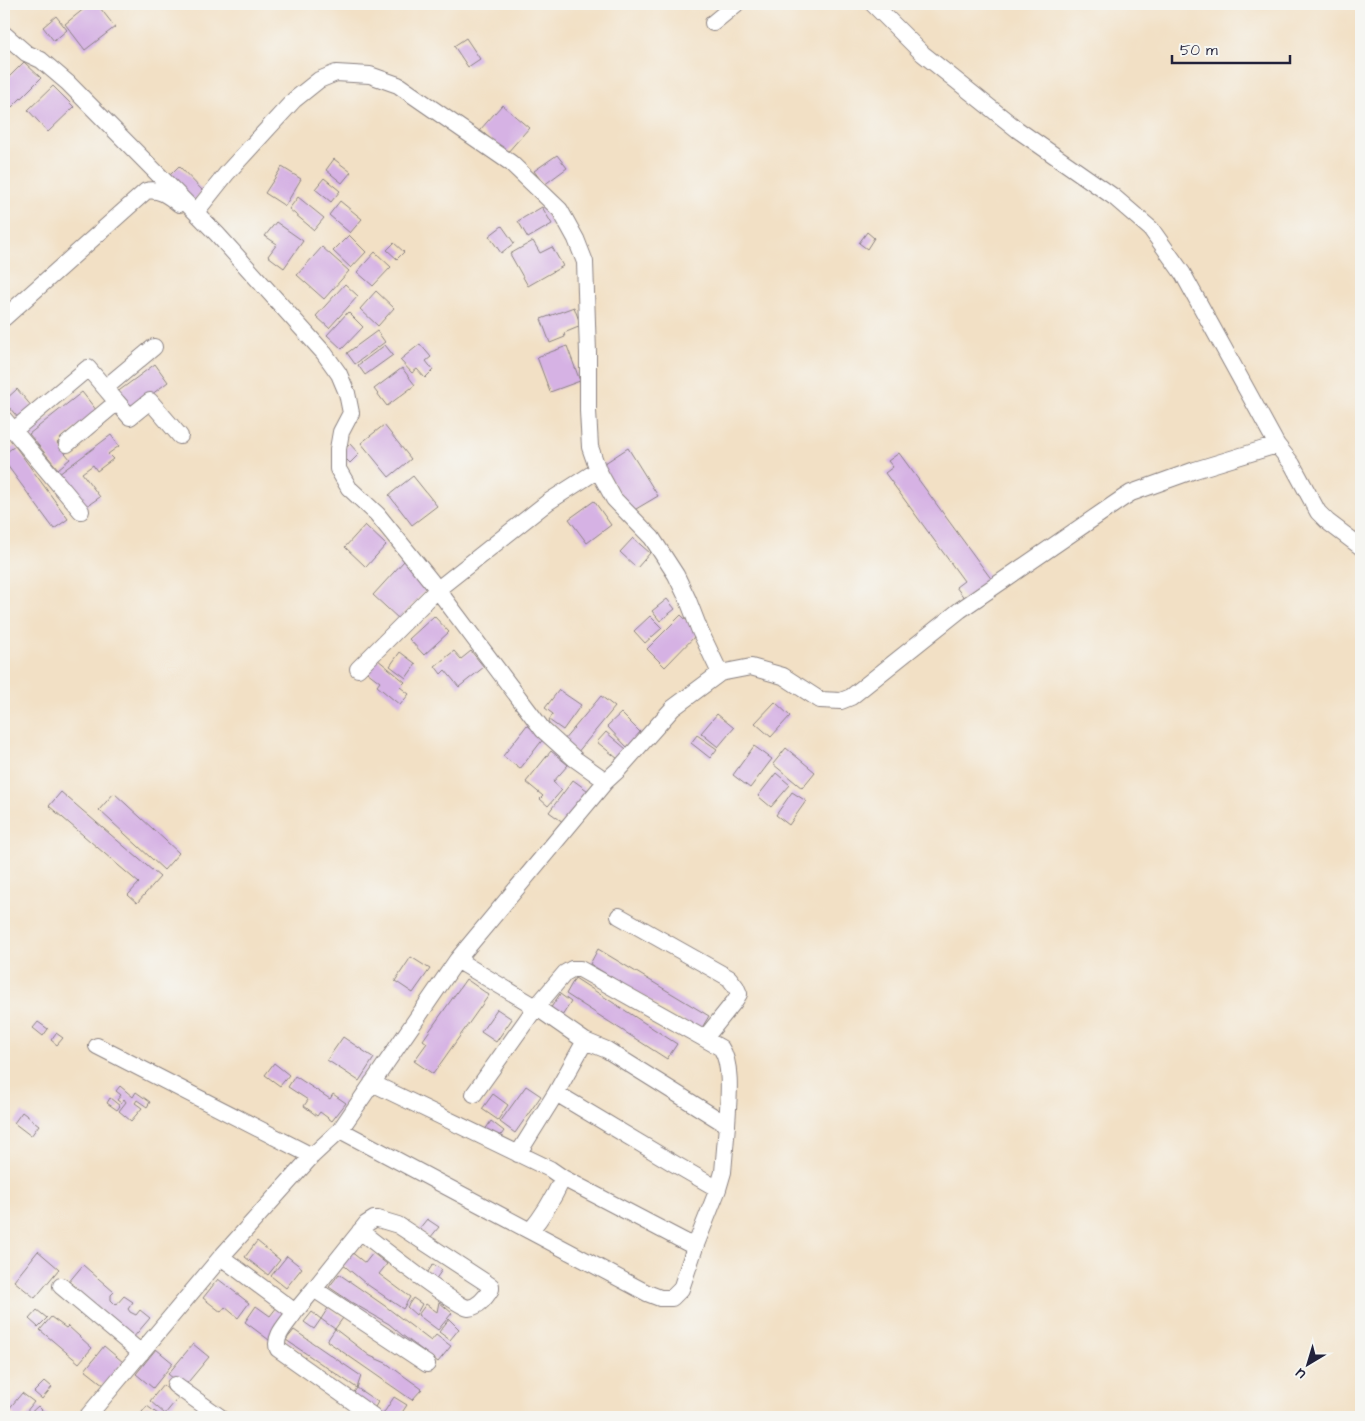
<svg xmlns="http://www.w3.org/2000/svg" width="1365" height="1421" font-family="'Architects Daughter',sans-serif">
  <rect width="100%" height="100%" fill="#f6f6f2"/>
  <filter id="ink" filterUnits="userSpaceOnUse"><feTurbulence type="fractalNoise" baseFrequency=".02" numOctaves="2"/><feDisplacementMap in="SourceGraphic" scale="10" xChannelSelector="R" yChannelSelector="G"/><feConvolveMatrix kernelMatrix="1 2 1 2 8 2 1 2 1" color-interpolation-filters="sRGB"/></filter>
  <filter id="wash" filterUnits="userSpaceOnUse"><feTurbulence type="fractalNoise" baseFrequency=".0096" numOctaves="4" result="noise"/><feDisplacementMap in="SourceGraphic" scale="20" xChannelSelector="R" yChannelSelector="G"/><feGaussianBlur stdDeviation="1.12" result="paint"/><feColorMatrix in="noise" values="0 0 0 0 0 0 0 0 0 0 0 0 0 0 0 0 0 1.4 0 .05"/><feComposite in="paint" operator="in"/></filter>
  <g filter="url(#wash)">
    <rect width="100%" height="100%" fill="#f2e0c5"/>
    <g id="blocks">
      <path fill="#d6b2e4" d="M90 4H97L115 27 85 50 65 24Z
        M56 16 67 30 54 41 43 27Z
        M466 38 480 59 468 67 454 46Z
        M24 62 41 78 12 107 4 99V82Z
        M53 86 74 107 48 132 28 110Z
        M502 105 529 128 507 153 480 130Z
        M557 155 567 168 544 185 534 171Z
        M334 159 351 172 342 183 326 170Z
        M179 166 203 191 192 202 168 177Z
        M282 167 301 179 285 206 265 193Z
        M324 178 340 191 331 202 315 189Z
        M298 197 324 218 314 230 289 209Z
        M340 201 362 219 350 233 329 215Z
        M542 207 552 224 528 238 518 221Z
        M276 222 303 241 284 268 268 256 277 244 265 236Z
        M502 226 514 243 501 253 489 236Z
        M867 232 874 238 867 249 859 243Z
        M349 235 366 252 351 268 333 251Z
        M533 241 540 253 552 247 563 266 528 286 510 254Z
        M394 243 404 252 397 259 387 250Z
        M322 247 349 271 324 299 297 275Z
        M375 252 391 267 373 286 357 272Z
        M345 284 358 296 329 328 316 316Z
        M376 291 394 308 378 326 360 309Z
        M574 307 581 326 564 333 565 337 550 343 541 319Z
        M348 312 363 327 342 349 327 335Z
        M377 331 385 342 355 364 347 353Z
        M420 344 431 357 426 361 433 370 425 378 417 369 412 373 400 360Z
        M385 345 393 355 365 375 358 365Z
        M567 346 580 381 550 392 537 357Z
        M155 364 168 382 130 411 116 393Z
        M402 368 415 385 387 406 374 389Z
        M17 389 33 408 19 419 4 401Z
        M82 392 97 411 57 443 70 459 58 469 29 434Z
        M384 425 411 459 389 477 361 443Z
        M111 435 119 446 108 454 113 459 97 471 93 465 82 473 100 497 84 508 59 474Z
        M350 444 359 454 350 463 340 453Z
        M15 446 68 519 54 529 4 461V454Z
        M628 448 658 496 631 512 602 465Z
        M899 453 992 580 965 599 956 587 964 581 885 473 893 467 888 461Z
        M413 476 437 506 412 525 389 495Z
        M594 501 611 525 587 543 569 519Z
        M365 525 386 545 366 567 345 547Z
        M633 538 650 553 637 568 620 552Z
        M404 561 430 585 399 619 373 595Z
        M667 599 675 609 660 621 652 611Z
        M681 615 699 632 665 667 647 649Z
        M434 616 449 632 424 655 409 639Z
        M650 616 662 628 645 643 634 631Z
        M454 651 461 659 471 651 484 667 459 687 445 670 441 674 435 666Z
        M400 652 416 664 406 678 390 666Z
        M377 659 405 682 400 687 409 694 400 705 377 686 380 682 367 672Z
        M559 690 581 705 563 730 549 720 553 714 545 708Z
        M601 696 615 707 577 753 563 741Z
        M775 702 790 716 771 737 755 723Z
        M621 713 641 733 627 747 607 726Z
        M717 714 734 728 718 747 701 733Z
        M527 725 544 738 520 769 503 756Z
        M606 732 626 749 618 759 597 742Z
        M697 735 717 749 710 758 691 743Z
        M754 746 772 759 750 788 733 775Z
        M786 748 815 772 802 788 773 764Z
        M551 751 568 765 553 782 562 790 548 806 540 799 543 796 526 782Z
        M776 773 790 785 771 807 758 796Z
        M573 780 591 793 567 825 549 812Z
        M61 792 160 877 137 903 128 895 139 883 49 806Z
        M792 792 806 801 789 825 776 815Z
        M114 793 179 853 164 870 99 810Z
        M598 949 709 1016 700 1031 590 964Z
        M411 957 430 969 413 993 395 981Z
        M575 978 677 1044 667 1059 566 994Z
        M466 979 489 995 433 1074 414 1061 427 1043 423 1040Z
        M560 994 571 1002 562 1016 550 1009Z
        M497 1009 512 1019 496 1042 481 1032Z
        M38 1022 48 1029 43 1036 33 1028Z
        M56 1033 63 1038 57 1045 51 1040Z
        M343 1037 374 1058 359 1081 327 1060Z
        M274 1063 289 1075 280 1086 265 1075Z
        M295 1076 330 1099 333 1094 346 1103 332 1121 320 1112 317 1116 304 1106 308 1100 288 1087Z
        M120 1086 133 1097 136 1092 150 1102 147 1107 137 1100 135 1103 142 1108 131 1121 119 1111 126 1102 124 1099 121 1103 117 1100 121 1095 116 1091Z
        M526 1086 541 1096 515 1133 500 1122Z
        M493 1094 508 1105 498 1120 482 1109Z
        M110 1098 120 1106 117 1110 107 1103Z
        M22 1112 39 1125 31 1136 14 1123Z
        M491 1121 504 1131 496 1142 483 1133Z
        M427 1219 439 1227 430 1238 419 1229Z
        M257 1241 280 1260 268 1275 245 1257Z
        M38 1251 59 1269 35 1298 14 1281Z
        M350 1251 365 1263 373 1253 387 1264 379 1274 410 1297 403 1309 365 1283 341 1263Z
        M287 1256 302 1268 286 1288 271 1276Z
        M433 1264 442 1270 435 1280 424 1278Z
        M83 1265 114 1292 111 1295V1300L116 1305 124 1296 133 1302 128 1309 130 1312 136 1315 140 1310 150 1318 132 1339 68 1283Z
        M339 1274 385 1306 431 1341 436 1335 451 1346 438 1362 402 1335 389 1324 351 1302 329 1287Z
        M218 1279 249 1303 238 1318 225 1307 221 1312 203 1298Z
        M413 1298 422 1304 416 1315 407 1307Z
        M439 1302 452 1313 438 1330 418 1315 426 1304 437 1312Z
        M256 1306 270 1316 277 1307 287 1315 269 1340 245 1322Z
        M328 1308 343 1318 335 1329 321 1319Z
        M37 1310 47 1318 38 1327 29 1319Z
        M312 1312 321 1319 314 1329 304 1322Z
        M51 1317 66 1328 68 1326 92 1348 79 1363 40 1330Z
        M449 1319 459 1329 450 1340 439 1332Z
        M335 1329 370 1356 386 1363 422 1389 412 1400 327 1341Z
        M294 1330 361 1376 357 1388 378 1402 372 1412 350 1398 357 1388 286 1340Z
        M193 1344 209 1357 184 1387 168 1374Z
        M104 1346 123 1362 104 1385 85 1370Z
        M156 1349 173 1363 153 1388 136 1374Z
        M45 1381 52 1387 42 1399 34 1392Z
        M163 1385 178 1398 165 1414 150 1401Z
        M22 1393 34 1402 22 1417H17L8 1410Z
        M394 1397 407 1405 399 1417H376L385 1411Z
        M38 1406 49 1417H26Z
        M147 1406 162 1417H138Z"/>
    </g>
  </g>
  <g filter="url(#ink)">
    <use href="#blocks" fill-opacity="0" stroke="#8a8180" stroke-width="1"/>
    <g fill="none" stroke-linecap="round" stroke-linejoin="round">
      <defs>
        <path id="street" d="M873 4 923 54 1018 130 1114 197 1151 229 1183 274 1277 445
          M713 23 736 4
          M4 34 26 53 41 60 68 83 217 234 324 353 339 374 347 393 351 413 341 432 338 449V469L349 488 377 514 431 581 543 730 575 759 606 781
          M196 212 227 173 294 100 319 80 336 73 370 75 398 85 511 163 560 210 576 239 585 262 588 353V411L590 447 598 470 614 499 652 538 676 575 688 600 700 631 720 673
          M4 318 146 191C159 188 169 196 179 204
          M105 388 154 347
          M117 402 130 417 150 401 180 436
          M4 419 81 511
          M13 431 88 368 117 402 67 444
          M358 669 438 589 548 502 598 470
          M619 916 729 978 736 987 739 994 734 1002 705 1038
          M457 960 536 1007 585 1041 607 1050 727 1125 723 1172 718 1189 673 1163 556 1093 518 1154
          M97 1046 312 1156
          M556 1093 585 1041
          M474 1094 536 1007 565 973 572 969H580L721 1048C733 1065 728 1104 727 1125
          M340 1130 530 1231C544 1215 554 1197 563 1178L550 1169 372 1083
          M563 1178 695 1247
          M530 1231 647 1293 660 1298H672L681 1289 695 1247 718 1189
          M221 1257 295 1312 314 1289 427 1364
          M61 1286 141 1353
          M314 1289 366 1224 374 1219H378L398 1225 491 1286V1289C486 1297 479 1307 468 1308 458 1308 374 1242 360 1231
          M295 1312C288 1323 273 1336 278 1349L373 1416
          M175 1385 220 1417
          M87 1417 221 1257 312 1156 340 1130 457 960 606 781 618 770 673 708 720 673 751 667 783 676 820 700 841 701 851 697 960 610 1123 498 1131 493 1195 470 1277 445 1292 464 1318 512 1328 522 1361 547"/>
      </defs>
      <use href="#street" stroke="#8a8180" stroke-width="18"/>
      <use href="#street" stroke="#fff" stroke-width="16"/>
    </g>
  </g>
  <rect width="1365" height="1421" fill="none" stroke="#f6f6f2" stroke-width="20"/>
  <g transform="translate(1308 1364) rotate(218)" stroke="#f6f6f2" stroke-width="4" paint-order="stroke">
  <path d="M0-4L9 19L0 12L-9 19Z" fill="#22223b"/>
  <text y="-8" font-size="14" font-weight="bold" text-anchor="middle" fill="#22223b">U</text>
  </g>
  <path d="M1172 55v8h118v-8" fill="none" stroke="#22223b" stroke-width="2.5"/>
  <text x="1180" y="55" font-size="15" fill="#22223b" stroke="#f6f6f2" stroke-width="4" paint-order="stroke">50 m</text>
</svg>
